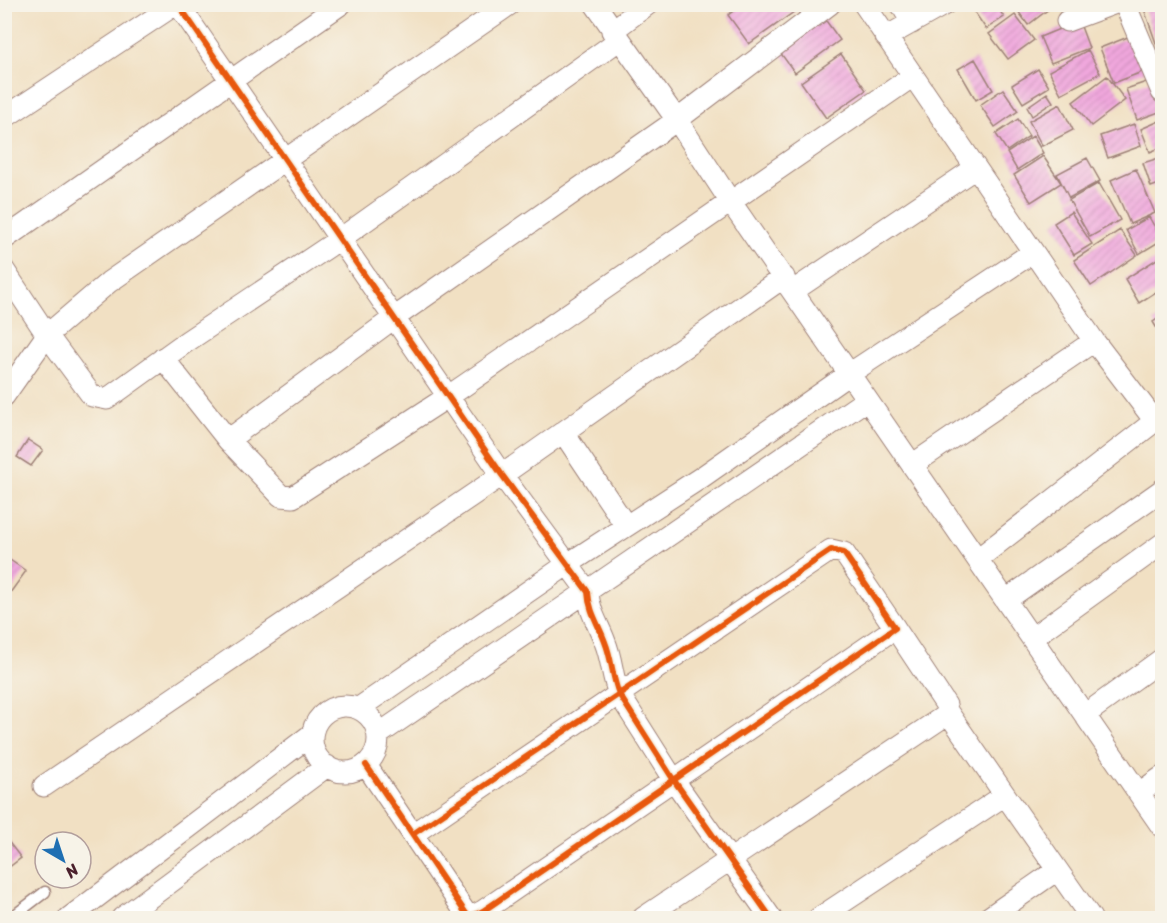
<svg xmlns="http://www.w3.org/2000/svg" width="1167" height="923" font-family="Sriracha,sans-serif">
  <defs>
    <pattern id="building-hatch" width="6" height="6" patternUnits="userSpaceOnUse" patternTransform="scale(1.5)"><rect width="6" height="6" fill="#f0a7dd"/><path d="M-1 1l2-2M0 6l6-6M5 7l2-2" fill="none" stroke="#cf8fbe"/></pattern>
  </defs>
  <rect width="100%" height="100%" fill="#f7f3e8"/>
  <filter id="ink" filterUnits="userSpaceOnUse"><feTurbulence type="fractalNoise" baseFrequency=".0167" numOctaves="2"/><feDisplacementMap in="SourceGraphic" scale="12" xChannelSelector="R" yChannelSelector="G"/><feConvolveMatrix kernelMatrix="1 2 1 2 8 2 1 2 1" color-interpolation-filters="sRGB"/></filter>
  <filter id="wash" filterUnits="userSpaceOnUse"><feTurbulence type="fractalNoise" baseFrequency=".008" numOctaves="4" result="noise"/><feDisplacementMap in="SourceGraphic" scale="24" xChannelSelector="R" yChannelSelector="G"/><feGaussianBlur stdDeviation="1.35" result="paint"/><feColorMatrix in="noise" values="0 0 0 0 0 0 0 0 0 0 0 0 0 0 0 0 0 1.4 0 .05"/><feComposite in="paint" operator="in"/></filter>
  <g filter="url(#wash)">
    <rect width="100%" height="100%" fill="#f1e0c3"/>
    <g id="blocks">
      <path fill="url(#building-hatch)" d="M743 4H805L749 44 728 15Z
        M969 4H995L1004 17 986 29Z
        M1013 4H1047L1050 8 1028 25Z
        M1157 4H1162V60L1144 9Z
        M1015 15 1034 40 1008 59 989 34Z
        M824 18 840 40 795 73 779 51Z
        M1079 21 1089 48 1051 63 1040 37Z
        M1133 35 1147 70 1114 83 1100 48Z
        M1088 50 1100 73 1061 94 1049 71Z
        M841 54 866 90 826 118 801 82Z
        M975 59 993 90 976 100 958 69Z
        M1038 69 1049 87 1023 103 1012 85Z
        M1107 76 1125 100 1091 126 1073 102Z
        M1155 79 1162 100V111L1137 120 1126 89Z
        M1003 89 1018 111 995 127 980 105Z
        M1047 93 1053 102 1032 116 1027 107Z
        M1060 104 1073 130 1042 146 1029 121Z
        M1018 119 1029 136 1007 151 996 134Z
        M1162 120V147L1150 152 1141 129Z
        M1134 124 1141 146 1108 158 1100 136Z
        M1033 136 1043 153 1017 170 1007 153Z
        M1043 156 1061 183 1031 202 1014 175Z
        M1162 157V183L1151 187 1143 163Z
        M1087 158 1100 181 1069 198 1057 174Z
        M1136 169 1155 213 1130 224 1111 180Z
        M1099 183 1120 220 1090 237 1069 200Z
        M1071 212 1092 244 1074 255 1054 223Z
        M1149 217 1162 240 1139 254 1126 230Z
        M1120 230 1137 255 1091 286 1074 260Z
        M1160 257 1162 288 1139 303 1125 279Z
        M1162 316V337L1153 322Z
        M28 440 43 450 31 466 17 457Z
        M4 556 26 571 10 593 4 589Z
        M4 836 21 858 4 871Z"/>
    </g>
  </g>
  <g filter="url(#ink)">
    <use href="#blocks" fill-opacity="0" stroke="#9e8077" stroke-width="1.5"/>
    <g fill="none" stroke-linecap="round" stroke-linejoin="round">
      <defs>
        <path id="service" d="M11 918 45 892"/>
        <path id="minor" d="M178 4 502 475 588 592C589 612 599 625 605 642 612 659 612 677 619 694L673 779 771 918
          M595 4 677 120 730 201 1162 827
          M864 4 1094 341 1155 421
          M901 4 912 23
          M1125 4 1162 92
          M1067 21 1113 4
          M612 31 648 4
          M886 37 945 4
          M4 118 176 4
          M4 239 341 4
          M4 270 47 335 92 396 107 399 186 342 340 239 619 40
          M793 291 974 169
          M163 358 228 440 394 318 677 120 830 4
          M4 396 47 335 109 282 510 4
          M563 432 626 526
          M228 440 281 496 293 497 449 396 913 76
          M912 465 1094 341
          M979 558 1155 421 1162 420
          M1006 600 1162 490
          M1033 637 1162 544
          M312 739a33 33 0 1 1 66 0a33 33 0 1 1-66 0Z
          M359 708 568 564 702 477 849 374 1032 253
          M947 711 1005 795
          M1086 714 1162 659
          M379 734 866 400
          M366 765 469 918 483 911 895 628 844 553 831 550 413 834
          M44 786 502 475 784 277
          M1139 793 1162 777
          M69 918 312 734
          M122 918 327 766
          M643 918 943 717 947 711 946 705 895 628
          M819 918 1005 795 1091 918
          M988 918 1057 870"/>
      </defs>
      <use href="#service" stroke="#9e8077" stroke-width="13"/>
      <use href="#minor" stroke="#9e8077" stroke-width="23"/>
      <use href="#service" stroke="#fff" stroke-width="10"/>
      <use href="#minor" stroke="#fff" stroke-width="21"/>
      <defs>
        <path id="cycleway" d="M178 4 502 475 588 592C589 612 599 625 605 642 612 659 612 677 619 694L673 779 771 918
          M366 765 469 918 483 911 895 628 844 553 831 550 413 834"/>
      </defs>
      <use href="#cycleway" stroke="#f7f3e8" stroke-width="10"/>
      <use href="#cycleway" stroke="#e8590c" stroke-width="6"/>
    </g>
  </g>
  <rect width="1167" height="923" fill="none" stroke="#f7f3e8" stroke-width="24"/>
  <g transform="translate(63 860) rotate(141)"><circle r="28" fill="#f7f3e8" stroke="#b29e9c" stroke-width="1.5"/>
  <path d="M0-4.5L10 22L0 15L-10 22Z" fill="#1f6fb2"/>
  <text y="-9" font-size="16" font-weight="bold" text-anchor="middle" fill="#4a1f2b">N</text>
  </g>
</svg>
